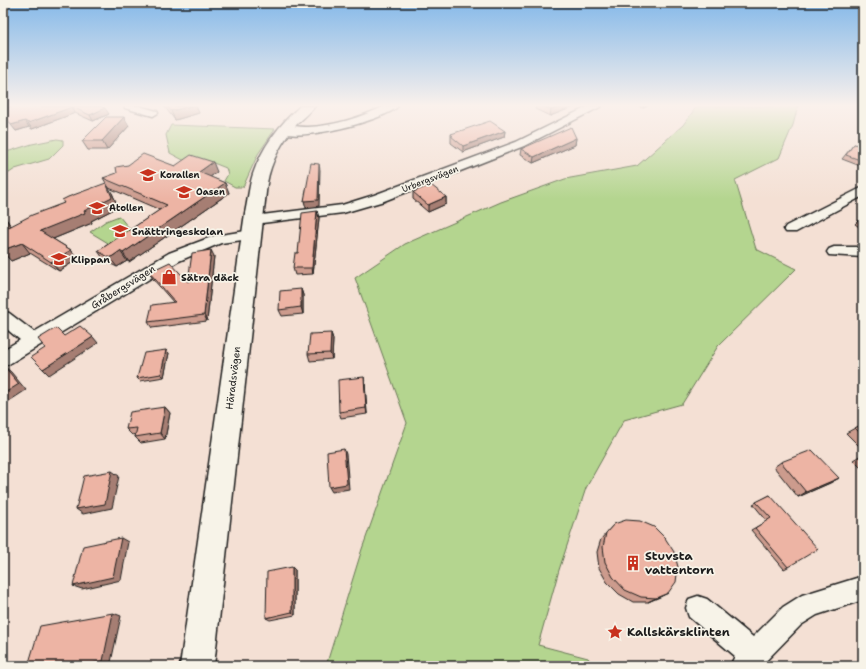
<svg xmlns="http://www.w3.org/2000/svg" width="866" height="669" font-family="'Shantell Sans',sans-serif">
  <rect width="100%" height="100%" fill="#f4e0d4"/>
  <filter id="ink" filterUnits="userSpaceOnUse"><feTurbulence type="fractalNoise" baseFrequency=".025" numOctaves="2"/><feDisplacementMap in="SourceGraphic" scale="8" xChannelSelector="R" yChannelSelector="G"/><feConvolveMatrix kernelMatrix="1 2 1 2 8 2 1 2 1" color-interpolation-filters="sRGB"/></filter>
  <g filter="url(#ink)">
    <path fill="#b4d58f" stroke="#687856" d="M697 106H798L793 125 779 158 735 180 756 249 796 269 718 346 682 404 624 420 586 488 559 570 538 645 588 658 594 666H326L362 549 407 423 355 278 405 244 501 202 565 179 637 166 683 125Z
      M171 125 275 129 258 154 243 187H235L224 181 228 174 226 168 211 162 185 161 170 153 166 135Z
      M57 139 63 140V145L49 159 15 169 3 177V153L32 144Z
      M119 216 132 232 113 246 90 232 106 221Z"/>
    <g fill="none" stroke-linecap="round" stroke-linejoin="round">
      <defs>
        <path id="street" d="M124 106H139L157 111 158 113 153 116 125 108Z
          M385 106H398C387 120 290 145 278 130 283 124 300 127 308 127 335 126 361 117 385 106Z
          M589 106H602L524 146 384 201 343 213 254 224 249 223 247 220 249 217 254 216 342 205 374 195 516 142Z
          M863 187V196L796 232H786L784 229 786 226Z
          M252 230 257 232 259 235 257 238 221 243 179 261 9 364 3 366V350L20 340 3 326V311L9 313 34 332 169 253 214 236Z
          M834 247H863V257L829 255 827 252 829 249Z
          M863 576V600L817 615 801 625 761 666H730L735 656 689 617 686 608 689 599 698 596 707 599 753 637 783 607 802 595Z"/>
        <path id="secondary" d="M300 106H315C310 113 303 118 297 124 282 141 271 161 267 183L214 666H180L245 213C248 200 249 186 253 174 262 147 280 124 300 106Z"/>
      </defs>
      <use href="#street" stroke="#1c1c1c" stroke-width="3"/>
      <use href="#secondary" stroke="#1c1c1c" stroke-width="3"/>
      <use href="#street" fill="#f7f3e8" fill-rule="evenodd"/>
      <use href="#secondary" fill="#f7f3e8" fill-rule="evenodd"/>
    </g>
    <path fill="#cc9b8d" stroke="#1c1c1c" d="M99 106 109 114 93 121 75 113 32 129 29 127 16 131 3 110Z
      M164 106H196L199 113 175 120Z
      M536 106H576L550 116 535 109Z
      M637 106H648L643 108Z
      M129 126 107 150H88L82 141Z
      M505 131 504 137 463 152 451 143V134Z
      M576 138 575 145 533 163 520 155 521 149Z
      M854 144 862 146 863 145V167L842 159Z
      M175 166 217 172 210 177 225 183 229 193 129 262 127 261 117 267 105 261 98 251 160 210 109 188 103 178Z
      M413 192 446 197V204L428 212 413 199Z
      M112 193 118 207 91 221 92 223 53 239 71 250 78 259 59 271 30 253 11 261 3 252V218L6 219 11 226Z
      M317 211 319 218 313 274 295 275 293 268 298 253Z
      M863 220V230L855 224 858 221Z
      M214 256 207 321 152 328 148 322 174 303 153 279 149 272 188 282Z
      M301 289 303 295V314L282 316 279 310Z
      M331 333 333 339 332 359 310 361 308 354Z
      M169 353 164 377 140 381 137 378Z
      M365 383 367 414 341 418 339 412Z
      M165 407 170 413 165 439 141 443 135 437 136 434 132 435 126 429Z
      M863 424V450L846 433 855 428Z
      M863 454V470L853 460Z
      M781 462 839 478 830 483 798 497 774 467Z
      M770 495 788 567 784 569 751 530 767 521 753 504Z
      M614 524 668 593 648 602H633L619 594 607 582 599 568 597 552 601 539Z
      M295 570V615L270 620 266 618Z"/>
    <path fill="#a67e73" stroke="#1c1c1c" d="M191 106H196L199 113 175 120 171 111Z
      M562 106H576L550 116 551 110Z
      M644 106H648L643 108Z
      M72 107 75 113 32 129 28 123Z
      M105 108 109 114 93 121 90 115Z
      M124 117 129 126 107 150 102 141Z
      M25 121 29 127 16 131 11 125Z
      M505 131 504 137 463 152V146Z
      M576 138 575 145 533 163 534 157Z
      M213 162 217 172 203 182 199 172Z
      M319 164 320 170 319 206 306 208 304 201Z
      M106 183 112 193 118 207 91 221 92 223 48 241 40 231 84 211Z
      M225 183 229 193 129 262 123 253Z
      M446 197V204L428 212V205Z
      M317 211 319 218 313 274 312 268Z
      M6 219 11 226 3 230V221Z
      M22 243 30 253 11 261 3 252V250Z
      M71 250 78 259 59 271 51 262Z
      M211 250 214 256 207 321 204 315Z
      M120 251 127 261 117 267 110 258Z
      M301 289 303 295V314L301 307Z
      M331 333 333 339 332 359 330 353Z
      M93 337 98 343 49 375 43 369Z
      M166 350 169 353 164 377 161 374Z
      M4 366 11 372 26 390 3 405Z
      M364 377 365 383 367 414 366 408Z
      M165 407 170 413 165 439 160 433Z
      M344 449 346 454 349 489 332 492 329 487Z
      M112 471 119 476 112 508 83 514 76 509Z
      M839 478 830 483 798 497 806 492Z
      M121 538 128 542 121 580 82 589 73 586Z
      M292 567 295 570V615L292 612Z
      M668 593 660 597 648 602 656 598Z
      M113 613 121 616 111 662 97 666H82Z"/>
    <path fill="#edb4a4" stroke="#1c1c1c" d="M12 106H99L105 108 90 115 72 107 28 123 25 121 11 125 3 110Z
      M167 106H191L171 111Z
      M543 106H562L551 110Z
      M106 117H124L102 141H82Z
      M490 121 505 131 463 146 451 136H453L451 134Z
      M571 127 576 138 534 157 521 149Z
      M854 144 863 146V161L846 155Z
      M143 154 175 166 191 155 213 162 199 172 225 183 123 253 120 251 110 258 98 251 167 205 103 178 117 173 116 167 128 165Z
      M311 163 319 164 318 200 304 201Z
      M106 183 112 197 84 211 85 213 40 231 71 250 51 262 22 243 3 250V230L32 215 64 203 62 200 68 197Z
      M431 185 446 197 428 205 413 192Z
      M317 211 312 268H293L295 253H298L302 213Z
      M863 220V225L858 221Z
      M211 250 204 315 148 322 152 305 175 302 149 272 170 262 188 282 192 253Z
      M301 289V307L279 310 280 291Z
      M80 326 93 337 43 369 31 357 45 348 38 339 56 328 64 336Z
      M331 333 330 353 308 354 310 334Z
      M166 350 161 374 137 378 144 353Z
      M4 366 19 384 3 394V367Z
      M364 377 366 408 339 412 338 380Z
      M165 407 160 433 135 437 137 428 126 429 130 412Z
      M863 424V436L855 428Z
      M344 449 347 484 329 487 327 452Z
      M812 450 839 478 806 492 781 462Z
      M112 471 105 504 76 509 84 476Z
      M770 495 818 549 788 567 755 528 771 518 756 502Z
      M626 520 640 521 654 527 665 538 674 552 678 567 676 582 668 593 656 598 641 597 625 590 613 577 605 562 603 547 606 533 614 524Z
      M121 538 113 577 73 586 83 546Z
      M292 567V612L266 618 267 572Z
      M113 613 103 661 82 666H28L40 626Z"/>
  </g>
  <linearGradient id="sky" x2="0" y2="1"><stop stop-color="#85b9e9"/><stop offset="0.53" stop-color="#faf1ec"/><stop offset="1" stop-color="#faf1ec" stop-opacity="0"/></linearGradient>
  <rect width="866" height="199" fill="url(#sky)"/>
  <defs>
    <symbol id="school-bare" viewBox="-9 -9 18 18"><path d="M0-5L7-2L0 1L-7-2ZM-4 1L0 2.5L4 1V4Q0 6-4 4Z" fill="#c8321e" stroke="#f7f3e8" stroke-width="2.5" paint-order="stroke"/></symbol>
    <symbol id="shop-bare" viewBox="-9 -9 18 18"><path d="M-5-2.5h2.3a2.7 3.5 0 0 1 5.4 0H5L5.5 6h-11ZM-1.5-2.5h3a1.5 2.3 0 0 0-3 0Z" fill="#c8321e" stroke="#f7f3e8" stroke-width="2.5" paint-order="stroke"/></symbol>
    <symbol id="building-bare" viewBox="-9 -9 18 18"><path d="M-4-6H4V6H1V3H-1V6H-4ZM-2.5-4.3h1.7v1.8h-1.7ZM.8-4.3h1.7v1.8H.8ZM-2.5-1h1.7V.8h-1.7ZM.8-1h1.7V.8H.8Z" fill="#c8321e" stroke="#f7f3e8" stroke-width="2.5" paint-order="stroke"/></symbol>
    <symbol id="sight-bare" viewBox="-9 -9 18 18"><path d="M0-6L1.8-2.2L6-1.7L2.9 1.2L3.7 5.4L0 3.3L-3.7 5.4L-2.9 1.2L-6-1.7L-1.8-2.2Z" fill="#c8321e" stroke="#f7f3e8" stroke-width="2.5" paint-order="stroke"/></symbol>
  </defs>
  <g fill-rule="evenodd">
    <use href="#school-bare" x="137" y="164" width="22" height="22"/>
    <use href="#school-bare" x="173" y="181" width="22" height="22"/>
    <use href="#school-bare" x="86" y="197" width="22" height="22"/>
    <use href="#school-bare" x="109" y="220" width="22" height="22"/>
    <use href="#school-bare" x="48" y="248" width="22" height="22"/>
    <use href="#shop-bare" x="158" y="266" width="22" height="22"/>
    <use href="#building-bare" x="622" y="552" width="22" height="22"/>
    <use href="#sight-bare" x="604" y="621" width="22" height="22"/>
  </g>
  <g text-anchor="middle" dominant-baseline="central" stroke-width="3.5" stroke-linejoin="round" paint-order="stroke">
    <g font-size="9" font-weight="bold" fill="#1c1c1c" stroke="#f7f3e8" text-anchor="start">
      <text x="160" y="175">Korallen</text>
      <text x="196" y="192">Oasen</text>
      <text x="109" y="208">Atollen</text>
    </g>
    <g font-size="9" fill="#1c1c1c" stroke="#f7f3e8">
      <text transform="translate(430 179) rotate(-21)">Urbergsvägen</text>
    </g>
    <g font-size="10" font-weight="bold" fill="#1c1c1c" stroke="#f7f3e8" text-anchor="start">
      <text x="132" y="231">Snättringeskolan</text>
      <text x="71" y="259">Klippan</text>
      <text x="181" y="277">Sätra däck</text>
    </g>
    <g font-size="10" fill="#1c1c1c" stroke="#f7f3e8">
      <text transform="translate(123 287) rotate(-32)">Gråbergsvägen</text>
      <text transform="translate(233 378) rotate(-83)">Häradsvägen</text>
    </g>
    <g font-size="12" font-weight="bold" fill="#1c1c1c" stroke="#f7f3e8" text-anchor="start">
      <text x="645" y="556">Stuvsta<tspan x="645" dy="14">vattentorn</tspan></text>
      <text x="627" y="632">Kallskärsklinten</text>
    </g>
  </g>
  <rect width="866" height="669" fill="none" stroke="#f7f3e8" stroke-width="16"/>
  <rect x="8" y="8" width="850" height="653" fill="none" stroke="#1c1c1c" stroke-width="1.5" filter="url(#ink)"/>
</svg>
